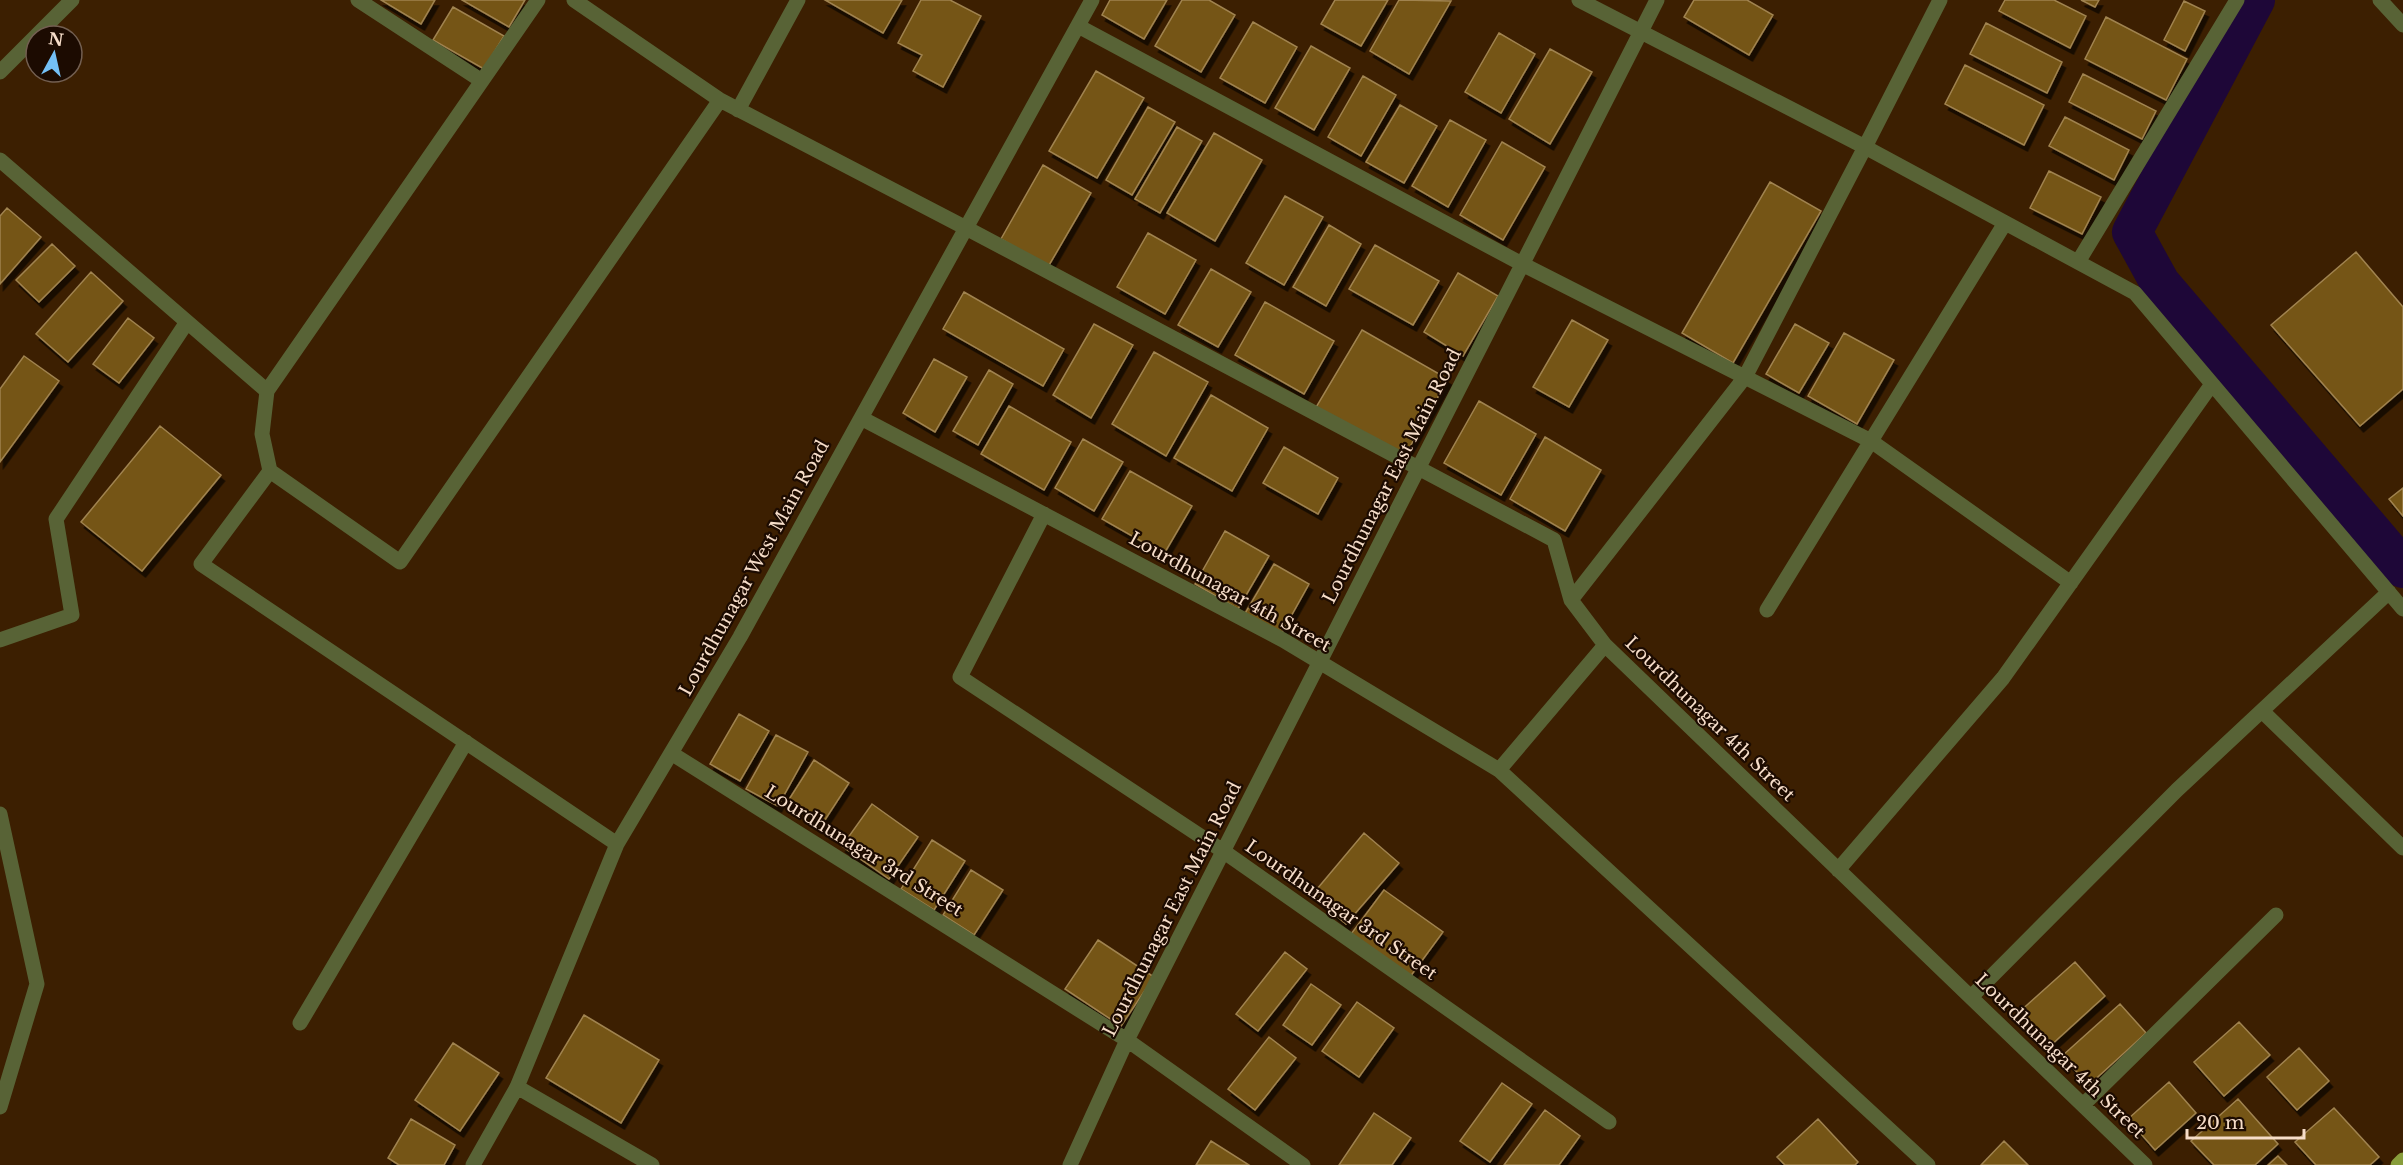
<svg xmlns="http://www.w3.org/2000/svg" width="2403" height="1165" font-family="'Libre Baskerville',serif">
  <defs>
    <filter id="shadow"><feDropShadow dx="3.5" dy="6" stdDeviation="0" flood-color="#0009"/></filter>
  </defs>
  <rect width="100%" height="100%" fill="#3c1f01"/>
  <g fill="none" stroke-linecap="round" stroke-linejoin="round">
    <path stroke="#1e0738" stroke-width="40" d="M2255 0 2132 232 2160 283 2403 568"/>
  </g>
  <path fill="#745413" stroke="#a08350" stroke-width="1.5" filter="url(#shadow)" d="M381 0H435L421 24Z
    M462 0H525L509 27Z
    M825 0H902L883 33Z
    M921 0H950L981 16 943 87 913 71 922 55 898 43Z
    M1110 0H1167L1144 39 1102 15Z
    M1182 0H1209L1235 15 1201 72 1155 46Z
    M1335 0H1388L1361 46 1321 24Z
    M1399 0 1451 1 1409 74 1370 51Z
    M1694 0H1747L1773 15 1749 55 1684 17Z
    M2005 0H2054L2086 16 2070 48 1999 11Z
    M2081 0H2099L2095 7Z
    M2184 1 2205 11 2185 51 2164 40Z
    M453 7 504 36 484 69 433 40Z
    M2106 17 2187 59 2166 100 2085 59Z
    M1253 22 1297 47 1265 103 1220 78Z
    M1986 23 2062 62 2047 93 1970 54Z
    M1499 33 1535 54 1501 113 1465 92Z
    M1311 46 1350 68 1314 130 1275 108Z
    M1550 49 1592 72 1550 144 1509 119Z
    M1965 65 2044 105 2024 145 1945 104Z
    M1096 71 1144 98 1097 178 1049 151Z
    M2083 74 2156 111 2142 139 2069 102Z
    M1363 76 1396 95 1361 156 1328 137Z
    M1400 105 1437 126 1404 183 1366 162Z
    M1148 107 1175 122 1132 195 1106 180Z
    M2065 117 2129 150 2114 180 2049 146Z
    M1450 120 1486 140 1448 207 1412 186Z
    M1177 127 1202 141 1160 213 1135 199Z
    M1214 133 1262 160 1215 241 1167 213Z
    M1502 142 1545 167 1503 240 1460 215Z
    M1043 165 1091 193 1048 267 1001 239Z
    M2049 171 2101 197 2082 234 2030 208Z
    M1770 182 1821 211 1733 363 1682 333Z
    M1285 196 1323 217 1284 285 1246 263Z
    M7 208 41 237 0 284V216Z
    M1329 225 1361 244 1326 306 1293 287Z
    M1148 233 1196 260 1165 314 1117 287Z
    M52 244 75 266 39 302 16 280Z
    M1375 245 1439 281 1413 325 1349 289Z
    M2356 252 2403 307V389L2360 426 2271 325Z
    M1211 269 1251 292 1218 347 1178 325Z
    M91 272 123 301 68 362 36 334Z
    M1458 273 1498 296 1463 356 1424 332Z
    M964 292 1064 349 1043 386 943 329Z
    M1265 302 1334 341 1304 394 1235 355Z
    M128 318 154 338 119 383 93 364Z
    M1572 320 1608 340 1569 407 1533 387Z
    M1094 324 1133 345 1091 418 1053 395Z
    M1795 324 1829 343 1799 393 1766 374Z
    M1362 330 1448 379 1403 459 1315 409Z
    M1844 333 1894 360 1857 424 1808 396Z
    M1154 352 1208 382 1166 456 1112 424Z
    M24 356 59 381 0 462V389Z
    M934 359 967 377 935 432 903 413Z
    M989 370 1013 384 978 445 953 431Z
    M1211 395 1268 428 1232 491 1174 458Z
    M1479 401 1536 434 1501 495 1444 463Z
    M1009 406 1071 442 1044 490 981 454Z
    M160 426 221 475 142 571 81 522Z
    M1545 437 1601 470 1565 531 1510 499Z
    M1083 439 1123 462 1094 511 1055 488Z
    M1284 447 1338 478 1318 514 1263 483Z
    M1130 471 1192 506 1164 554 1102 519Z
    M2403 488V516L2389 499Z
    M1225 531 1269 556 1238 609 1195 584Z
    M1274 564 1309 584 1280 636 1244 615Z
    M739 714 769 731 740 781 710 764Z
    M776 735 808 752 778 806 746 789Z
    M814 760 849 783 823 823 788 801Z
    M872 804 918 837 889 879 842 846Z
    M1364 833 1399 863 1346 924 1312 895Z
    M932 840 965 861 934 910 901 889Z
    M971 870 1003 890 974 935 943 915Z
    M1384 890 1443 932 1410 977 1351 934Z
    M1098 940 1154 977 1121 1026 1065 989Z
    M1285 952 1307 969 1258 1031 1236 1014Z
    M2075 962 2105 996 2049 1047 2018 1013Z
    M1311 984 1341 1005 1312 1045 1283 1025Z
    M1357 1002 1394 1028 1359 1077 1322 1051Z
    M2120 1004 2146 1033 2089 1085 2062 1056Z
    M584 1015 659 1060 621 1123 546 1078Z
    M2239 1022 2270 1055 2224 1096 2194 1062Z
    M1269 1037 1296 1058 1255 1110 1228 1089Z
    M453 1043 499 1073 460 1131 415 1100Z
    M2299 1048 2329 1081 2297 1110 2267 1077Z
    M2169 1082 2196 1113 2155 1150 2128 1119Z
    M1502 1083 1532 1104 1490 1162 1460 1141Z
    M2238 1099 2278 1144 2255 1165H2214L2191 1141Z
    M2334 1108 2379 1157 2370 1165H2316L2295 1142Z
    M1545 1110 1580 1136 1559 1165H1504Z
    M1374 1113 1411 1138 1392 1165H1339Z
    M411 1119 455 1145 444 1165H399L388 1158Z
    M1818 1119 1858 1162 1855 1165H1785L1777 1157Z
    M1211 1141 1249 1165H1196Z
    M2004 1141 2028 1165H1981Z
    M2278 1156 2287 1165H2268Z"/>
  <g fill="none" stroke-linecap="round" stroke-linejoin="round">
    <path stroke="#586336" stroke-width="15" d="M358 0 482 81
      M574 0 720 100 966 228 1554 540 1571 600 1605 645
      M1940 0 1865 147 2135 293 2403 609
      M2380 0 2403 25
      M1078 26 1522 264 1871 441 2071 583
      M36 36 72 0
      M0 72 36 36
      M738 110 798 0
      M0 160 267 391 538 0
      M2078 262 2237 0
      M267 391 262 434 270 471
      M861 418 1283 640 1499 770 1605 645 2145 1165
      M1044 514 960 677 1223 851 1609 1122
      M1571 600 1745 377 1865 147 1579 0
      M1767 610 2005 223
      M0 640 72 615 56 519 187 322
      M2262 711 2403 848
      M671 753 1127 1040 1303 1165
      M1499 770 1928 1165
      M0 814 37 984 0 1107
      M617 844 201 564 270 471 400 562 720 100
      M1838 870 2003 678 2212 384
      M1971 997 2177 790 2389 592
      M300 1023 466 742
      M517 1087 652 1165
      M2083 1105 2276 915
      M473 1165 517 1087 617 844 740 637 1092 0
      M1070 1165 1127 1040 1657 0"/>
    <path stroke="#889d3b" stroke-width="15" d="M2398 1165 2403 1160"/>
  </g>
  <g text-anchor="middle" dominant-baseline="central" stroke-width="4.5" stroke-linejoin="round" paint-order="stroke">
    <g font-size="18" fill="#f6ddc9" stroke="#1c0b01">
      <text transform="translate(1392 476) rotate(-63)">Lourdhunagar East Main Road</text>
      <text transform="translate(754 568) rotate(-61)">Lourdhunagar West Main Road</text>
      <text transform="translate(1230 592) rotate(29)">Lourdhunagar 4th Street</text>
      <text transform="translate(1710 719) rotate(44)">Lourdhunagar 4th Street</text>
      <text transform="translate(864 851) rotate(32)">Lourdhunagar 3rd Street</text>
      <text transform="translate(1172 909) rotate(-63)">Lourdhunagar East Main Road</text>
      <text transform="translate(1341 910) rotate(35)">Lourdhunagar 3rd Street</text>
      <text transform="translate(2060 1056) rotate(44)">Lourdhunagar 4th Street</text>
    </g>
  </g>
  <g transform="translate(54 54) rotate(8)"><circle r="28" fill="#1c0b01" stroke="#735f51" stroke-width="1.5"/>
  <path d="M0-4.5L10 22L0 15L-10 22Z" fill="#74c0f6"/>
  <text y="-9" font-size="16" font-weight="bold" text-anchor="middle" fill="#f6ddc9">N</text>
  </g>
  <path d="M2187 1129v9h117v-9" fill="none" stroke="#f6ddc9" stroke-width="3"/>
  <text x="2196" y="1129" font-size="18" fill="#f6ddc9" stroke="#1c0b01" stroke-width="4.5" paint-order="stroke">20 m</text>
</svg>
